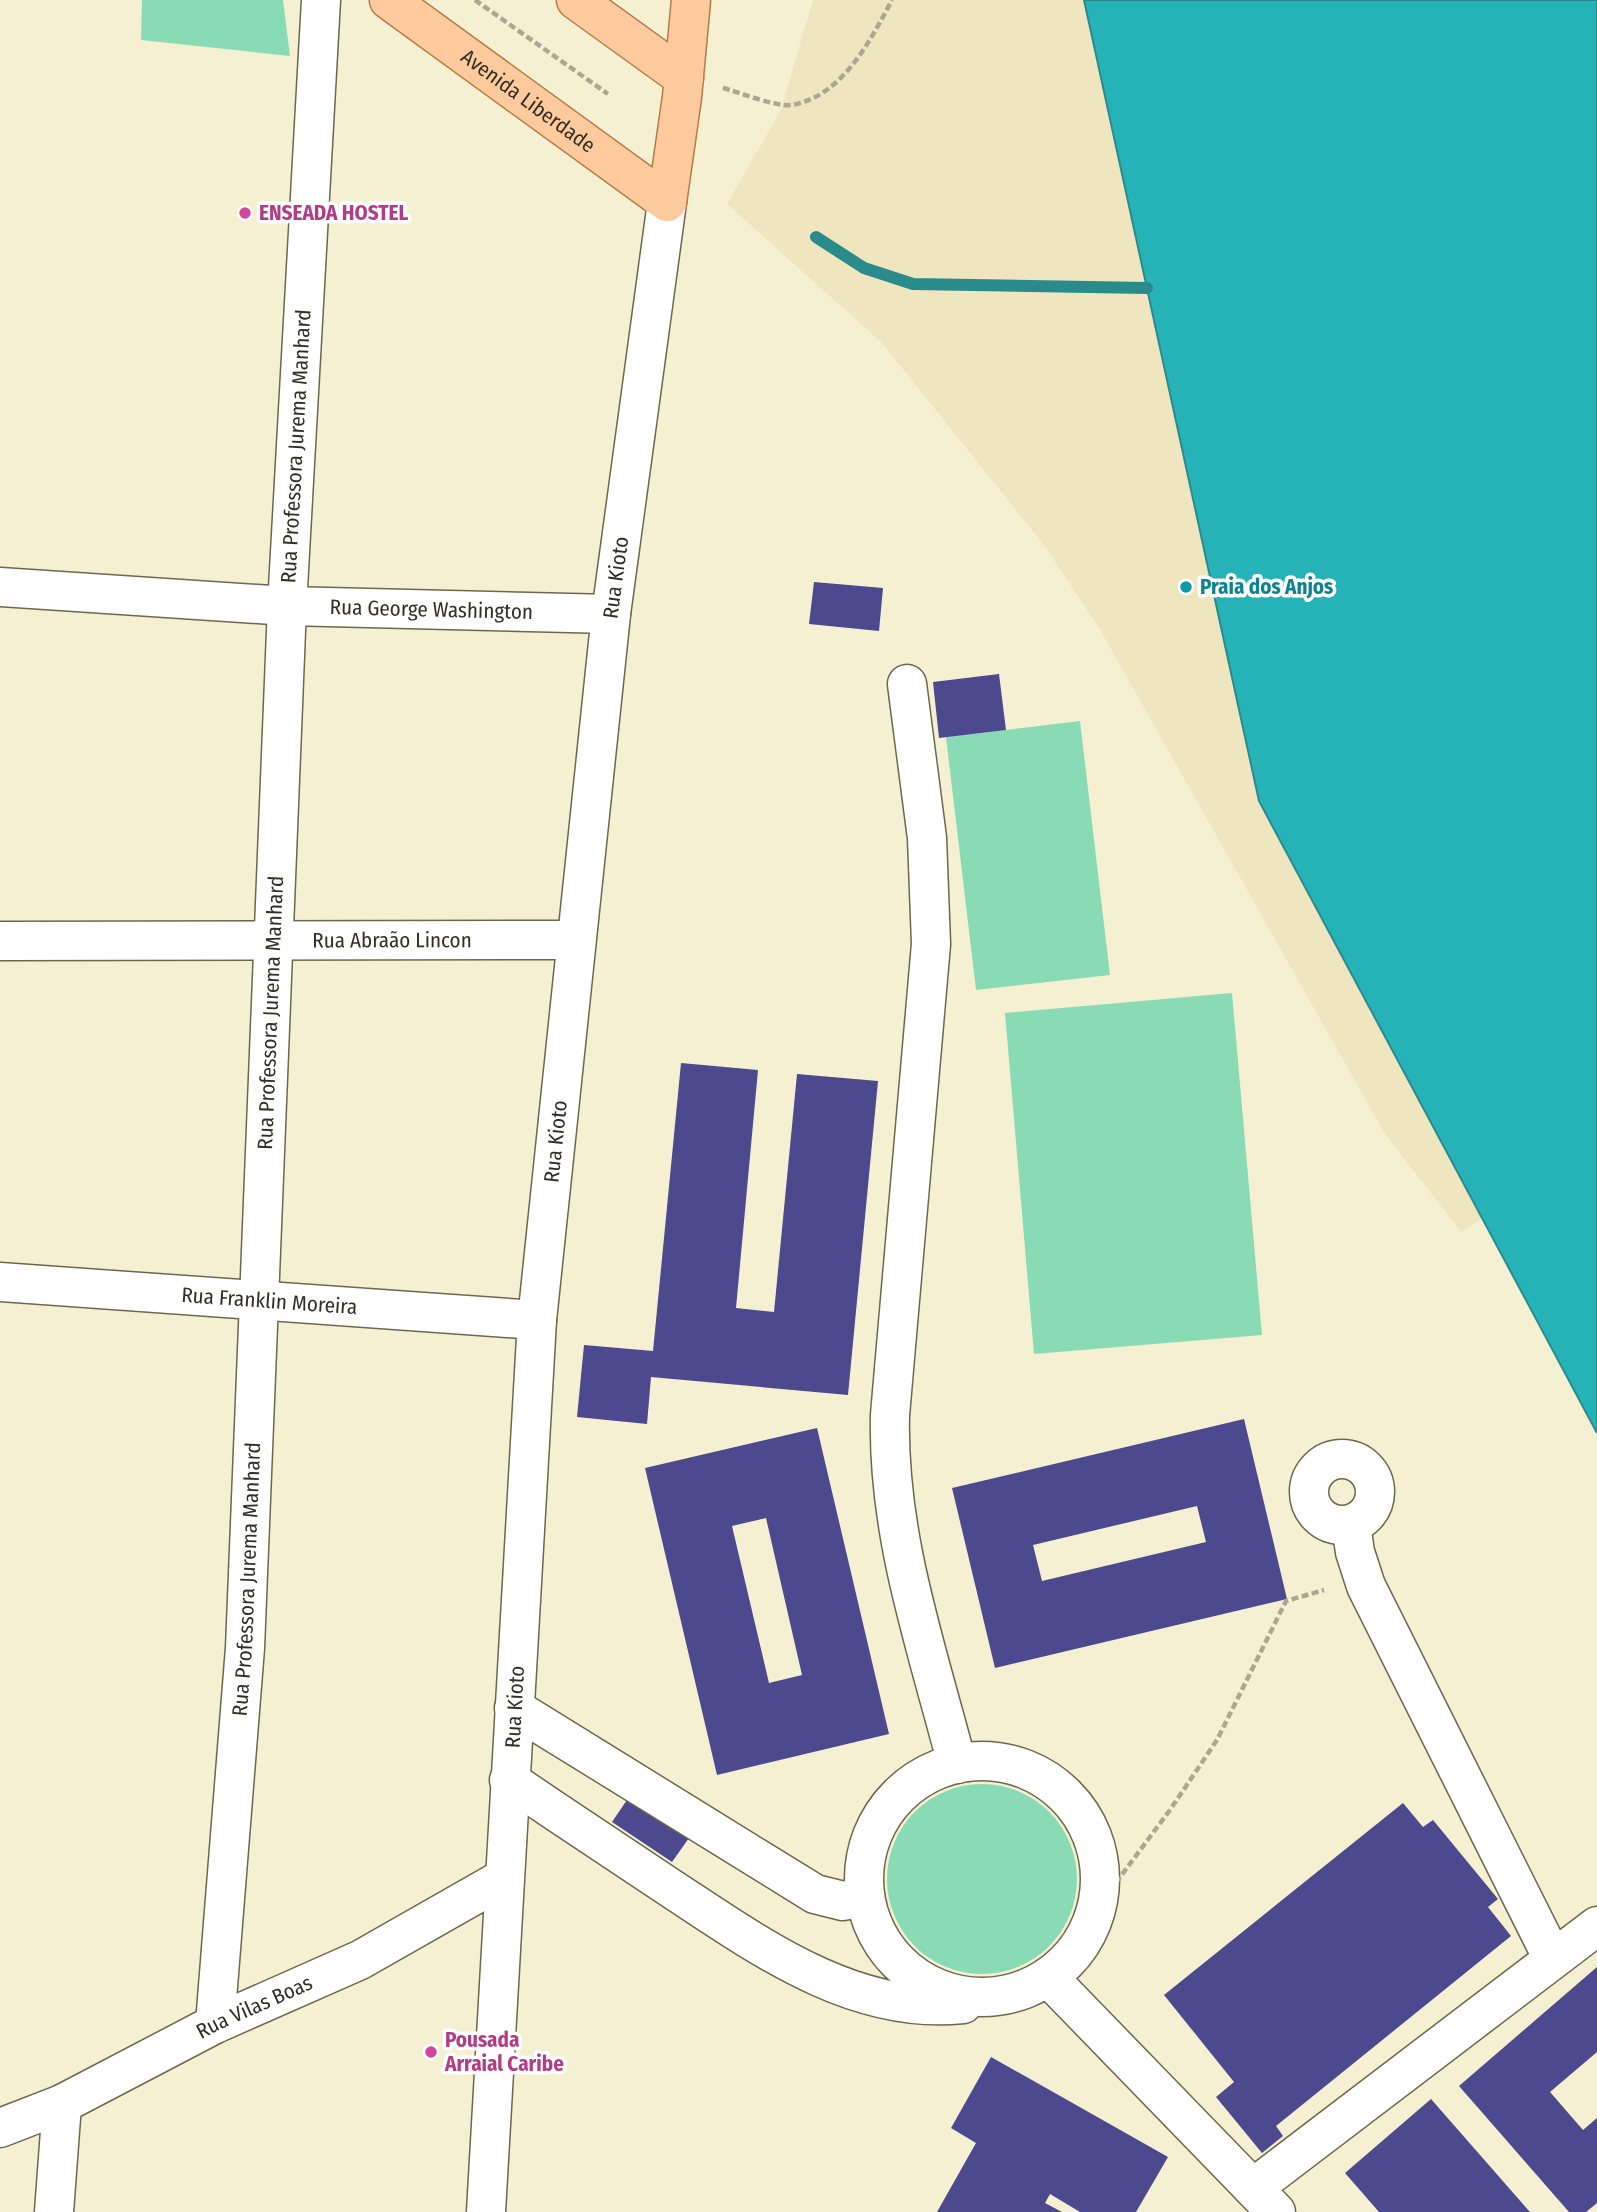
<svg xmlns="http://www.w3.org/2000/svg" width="1597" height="2212" font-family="'Fira Sans Condensed',sans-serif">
  <rect width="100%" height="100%" fill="#f6f0d2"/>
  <path fill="#89dbb6" d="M142 0H283L290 56 141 40Z
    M1080 721 1110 975 976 990 946 737Z
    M1232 993 1262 1335 1034 1354 1005 1013Z
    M887 1879a95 95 0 1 1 190 0a95 95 0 1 1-190 0Z"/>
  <path fill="#efe6c0" d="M813 0H1154L1490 1213 1461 1232 1385 1134 1099 628 1044 545 881 342 727 204 781 110Z"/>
  <path fill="#26b3b8" stroke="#2a8b8c" stroke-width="2" d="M1084 0H1597V1433L1259 801Z"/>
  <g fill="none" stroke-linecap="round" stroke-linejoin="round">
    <path stroke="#2a8b8c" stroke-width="12" d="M816 237 864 268 913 284 1147 288"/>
  </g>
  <path fill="#4d498f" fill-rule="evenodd" d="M814 582 883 588 879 631 809 624Z
    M999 674 1006 730 939 738 933 682Z
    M681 1063 758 1070 736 1308 774 1312 797 1074 878 1081 848 1395 651 1377 647 1424 577 1417 584 1345 653 1351Z
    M1244 1419 1287 1599 995 1668 952 1488ZM1197 1506 1206 1542 1042 1581 1033 1545Z
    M817 1428 889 1734 717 1775 645 1468ZM766 1518 802 1675 769 1683 732 1526Z
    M629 1797 689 1838 672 1862 612 1822Z
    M1403 1803 1423 1827 1433 1820 1498 1899 1488 1907 1511 1936 1276 2126 1283 2136 1262 2153 1216 2097 1234 2082 1164 1995Z
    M1597 1967V2052L1550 2092 1583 2130 1597 2118V2203L1586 2212H1569L1459 2086Z
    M991 2057 1168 2157 1136 2212H1080L1050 2194 1045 2203 1062 2212H937L976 2143 951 2128Z
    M1431 2099 1530 2212H1379L1345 2173Z"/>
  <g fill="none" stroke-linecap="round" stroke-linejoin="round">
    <defs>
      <g id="minor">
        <path id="s1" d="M0 587 287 606 611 614"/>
        <path d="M907 684 927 838 931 944 890 1415C887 1536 927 1648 957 1764"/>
        <path id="s2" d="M0 941 574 940"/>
        <path id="s3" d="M0 1282 537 1320"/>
        <circle cx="1342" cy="1492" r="33"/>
        <path d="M1351 1525 1355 1552 1366 1586 1553 1959"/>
        <path d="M514 1708 815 1894 843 1901 865 1896"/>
        <circle cx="982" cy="1879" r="118"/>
        <path d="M509 1780C562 1816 615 1851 669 1887 756 1944 853 2016 963 2004"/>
        <path d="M1048 1977 1276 2212"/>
        <path id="s4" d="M215 2024 245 1648 287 606 321 0"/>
        <path id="s5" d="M0 2128 62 2104 215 2024 360 1960 504 1878"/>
        <path d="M1253 2188 1597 1926"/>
        <path d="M54 2212 62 2104"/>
        <path id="s6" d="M486 2212 537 1320 611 614 667 202"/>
      </g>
      <g id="major">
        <path id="s7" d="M389 0 667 202 682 97 691 0"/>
        <path d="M576 0 684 78"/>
      </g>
    </defs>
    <use href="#minor" stroke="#6d674d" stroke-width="41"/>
    <use href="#major" stroke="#b57c49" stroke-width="41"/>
    <path stroke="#aba790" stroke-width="4.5" stroke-dasharray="7 3.5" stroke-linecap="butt" d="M475 0 608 94
      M723 88C738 92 776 107 791 105 842 97 870 41 892 0
      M1097 1908 1170 1810 1217 1740 1286 1601 1324 1590"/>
    <use href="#minor" stroke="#fff" stroke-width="38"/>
    <use href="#major" stroke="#fdca9e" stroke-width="38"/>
  </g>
  <g fill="#d1479c" stroke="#fff" stroke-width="2.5">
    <circle cx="245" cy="213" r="7"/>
    <circle cx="431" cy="2052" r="7"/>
  </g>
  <circle fill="#0f9aa8" stroke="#fff" stroke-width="2.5" cx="1186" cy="587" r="7"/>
  <g text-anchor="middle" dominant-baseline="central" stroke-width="7" stroke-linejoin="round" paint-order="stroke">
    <g font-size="21" fill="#322f24" stroke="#fff">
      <text stroke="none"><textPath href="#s7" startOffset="172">Avenida Liberdade</textPath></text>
      <text stroke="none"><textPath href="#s4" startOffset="1580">Rua Professora Jurema Manhard</textPath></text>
      <text stroke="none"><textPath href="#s6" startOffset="1640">Rua Kioto</textPath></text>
      <text stroke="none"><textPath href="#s1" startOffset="432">Rua George Washington</textPath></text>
      <text stroke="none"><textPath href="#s2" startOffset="392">Rua Abraão Lincon</textPath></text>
      <text stroke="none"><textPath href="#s4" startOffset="1013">Rua Professora Jurema Manhard</textPath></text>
      <text stroke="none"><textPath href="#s6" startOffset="1073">Rua Kioto</textPath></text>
      <text stroke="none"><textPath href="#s3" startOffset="270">Rua Franklin Moreira</textPath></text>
      <text stroke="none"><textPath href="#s4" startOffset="446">Rua Professora Jurema Manhard</textPath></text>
      <text stroke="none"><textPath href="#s6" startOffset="506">Rua Kioto</textPath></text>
      <text stroke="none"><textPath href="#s5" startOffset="282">Rua Vilas Boas</textPath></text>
    </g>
    <g font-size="21" font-weight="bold" fill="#b23c85" stroke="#fff" text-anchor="start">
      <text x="259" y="213">ENSEADA HOSTEL</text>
      <text x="445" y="2040">Pousada<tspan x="445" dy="24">Arraial Caribe</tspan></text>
    </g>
    <g font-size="21" font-weight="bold" fill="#0d838f" stroke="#fff" text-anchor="start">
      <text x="1200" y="587">Praia dos Anjos</text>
    </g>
  </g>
</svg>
